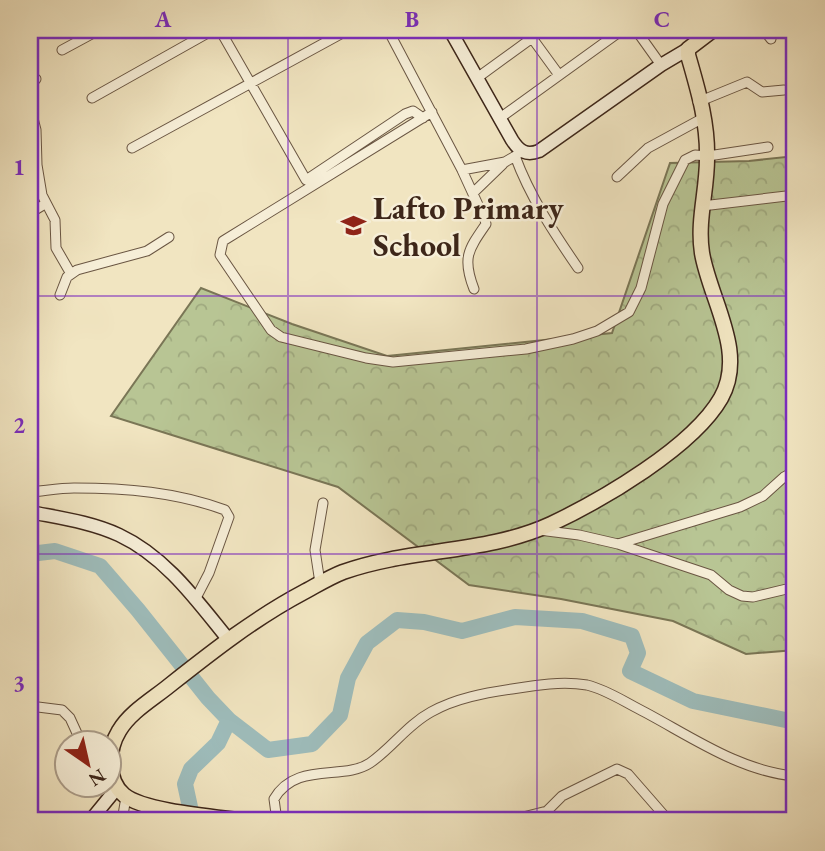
<svg xmlns="http://www.w3.org/2000/svg" width="825" height="851" font-family="'EB Garamond',serif">
  <defs>
    <pattern id="park-crowns" width="20" height="18" patternUnits="userSpaceOnUse" patternTransform="scale(1.75)"><rect width="20" height="18" fill="#b8c594"/><path d="M2 6a3 3 0 1 1 6 0M12 15a3 3 0 1 1 6 0" fill="none" stroke="#9fa97f"/></pattern>
  </defs>
  <rect width="100%" height="100%" fill="#f1e5c1"/>
  <filter id="stains"><feTurbulence type="fractalNoise" baseFrequency=".00286" numOctaves="4"/><feColorMatrix values="0 0 0 0 .2 0 0 0 0 .09 0 0 0 0 .02 0 0 0 .5 -.17"/></filter>
  <radialGradient id="worn" r=".72"><stop offset=".6" stop-color="#630" stop-opacity="0"/><stop offset="1" stop-color="#630" stop-opacity=".3"/></radialGradient>
  <path fill="url(#park-crowns)" stroke="#7a7656" stroke-width="2" d="M795 156V650L746 654 673 621 561 599 469 585 338 487 111 416 201 288 292 324 387 356 612 333 670 163 749 161Z"/>
  <g fill="none" stroke-linecap="round" stroke-linejoin="round">
    <path stroke="#9ebdbc" stroke-width="16" d="M30 554 55 551 100 566 138 610 208 698 229 720 268 750 312 744 340 715 348 678 367 643 397 620 424 622 462 631 515 617 582 621 632 636 638 653 630 671 693 701 795 722
      M193 821 185 784 191 769 218 743 229 720"/>
    <defs>
      <path id="street" d="M220 30 306 180 405 114 413 111 423 118
        M388 30 462 170 485 220 486 224C468 250 462 258 474 289
        M603 30 609 39
        M636 30 661 65
        M764 30 771 39
        M455 37 465 30
        M532 38 559 75
        M62 50 99 30
        M477 78 543 30
        M30 85 36 79
        M92 98 213 30
        M698 102 747 82 762 92 784 90
        M30 107 36 130 37 165 42 195 55 220 56 248 71 274
        M432 112 223 241 220 255 271 330 281 337 366 358 393 362 526 349 573 339 597 331 629 312 641 288 663 204 685 160 695 155 708 156 768 147
        M500 118 622 30
        M132 148 348 30
        M515 156C530 197 554 233 578 268
        M462 170 505 162 517 155
        M617 177 648 148 705 117
        M473 193 503 164
        M702 206 795 195
        M30 213 45 204
        M60 295 67 277 77 270 147 251 169 237
        M30 492C44 491 59 488 74 488 126 488 176 492 225 510L229 517 209 573 196 598
        M539 530 579 535 618 544 711 575 729 590 742 596 753 597 795 587
        M618 544 740 507 763 496 784 477 795 471
        M320 583 315 550 323 503
        M30 706 62 710 70 718 81 742
        M547 811 550 821
        M122 821 126 797
        M277 821 274 799C296 761 343 781 370 763 392 748 407 725 431 712 456 698 485 693 512 689 537 685 562 681 587 685 604 689 620 699 635 707 686 733 737 771 795 776
        M518 821 527 816 547 811 562 796 617 769 628 774 669 821"/>
      <path id="secondary" d="M450 30 512 140C519 151 526 156 539 151L661 65 688 49
        M30 512C60 518 91 522 119 535 166 557 197 601 228 639
        M90 821 117 788"/>
      <path id="primary" d="M246 821C217 817 145 812 124 795 106 780 108 749 119 731 130 712 153 699 170 685 213 651 255 618 304 592 317 585 330 577 343 572 410 548 486 554 551 524 602 500 693 447 721 398 747 352 710 300 702 253 697 221 707 191 707 159 708 122 698 90 688 55V49L713 30"/>
    </defs>
    <use href="#street" stroke="#6a5643" stroke-width="11"/>
    <use href="#secondary" stroke="#3d2619" stroke-width="15"/>
    <use href="#primary" stroke="#3d2619" stroke-width="17"/>
    <use href="#street" stroke="#f6eed7" stroke-width="9"/>
    <use href="#secondary" stroke="#f6eed7" stroke-width="12"/>
    <use href="#primary" stroke="#f1e5c1" stroke-width="14"/>
  </g>
  <path fill="none" stroke="#7b2cbf" stroke-width="2" stroke-opacity="0.55" d="M288 30V821M537 30V821M30 296H795M30 554H795"/>
  <defs>
    <symbol id="school-bare" viewBox="-9 -9 18 18"><path d="M0-5L7-2L0 1L-7-2ZM-4 1L0 2.5L4 1V4Q0 6-4 4Z" fill="#8f2418" stroke="#f6eed7" stroke-width="2.5" paint-order="stroke"/></symbol>
  </defs>
  <g fill-rule="evenodd">
    <use href="#school-bare" x="336" y="208" width="35" height="35"/>
  </g>
  <g text-anchor="middle" dominant-baseline="central" stroke-width="5" stroke-linejoin="round" paint-order="stroke">
    <g font-size="32" font-weight="bold" fill="#3d2619" stroke="#f6eed7" text-anchor="start">
      <text x="373" y="208">Lafto Primary<tspan x="373" dy="37">School</tspan></text>
    </g>
  </g>
  <rect width="825" height="851" fill="none" stroke="#f1e5c1" stroke-width="77"/>
  <g transform="translate(88 764) rotate(146)"><circle r="33" fill="#f6eed7" stroke="#ac9e8b" stroke-width="2"/>
  <path d="M0-5L12 26L0 18L-12 26Z" fill="#8f2418"/>
  <text y="-10" font-size="19" font-weight="bold" text-anchor="middle" fill="#3d2619">N</text>
  </g>
  <rect x="38" y="38" width="748" height="774" fill="none" stroke="#7b2cbf" stroke-width="2.5"/>
  <g font-size="23" text-anchor="middle" font-weight="bold" fill="#7b2cbf">
    <text x="163" y="27">A</text>
    <text x="412" y="27">B</text>
    <text x="662" y="27">C</text>
    <text x="19" y="175">1</text>
    <text x="19" y="433">2</text>
    <text x="19" y="691">3</text>
  </g>
  <rect width="100%" height="100%" filter="url(#stains)"/>
  <rect width="100%" height="100%" fill="url(#worn)"/>
</svg>
